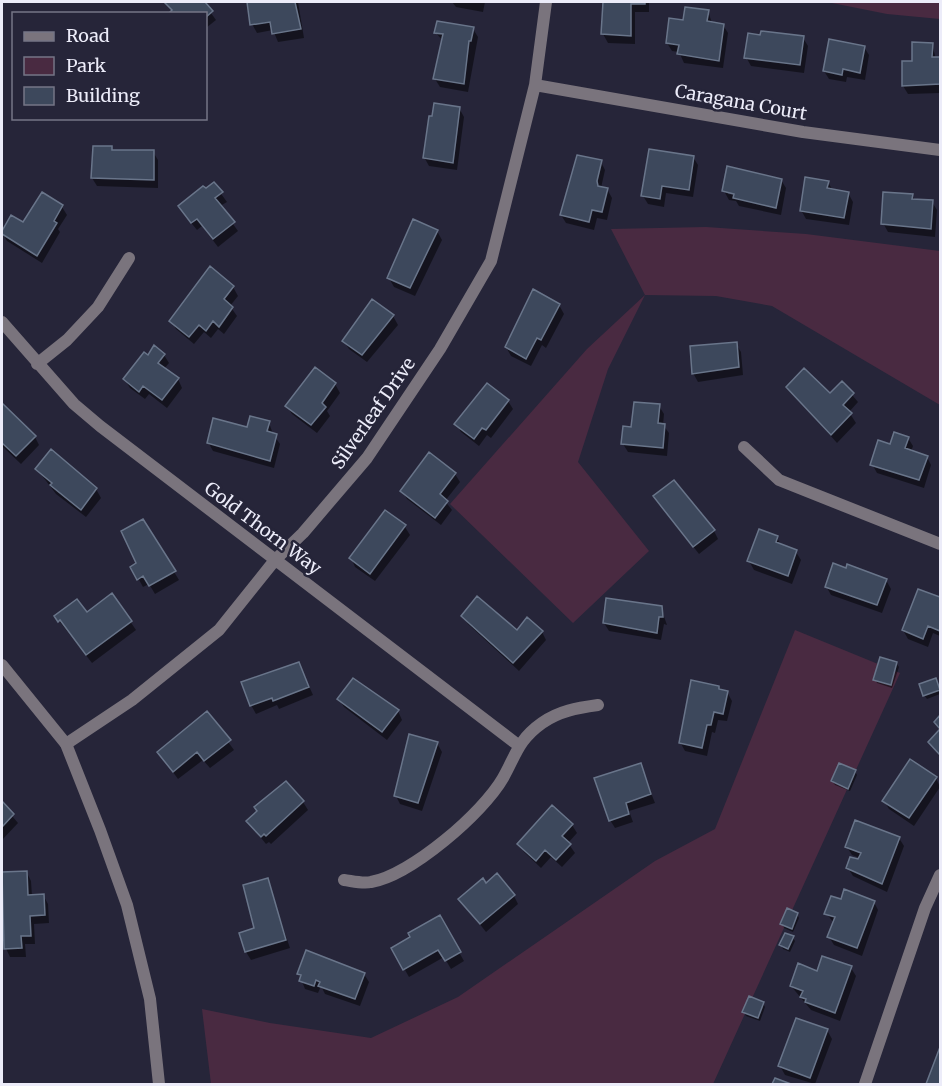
<svg xmlns="http://www.w3.org/2000/svg" width="942" height="1086" font-family="Merriweather,serif">
  <rect width="100%" height="100%" fill="#262539"/>
  <path fill="#492a41" d="M827 2H940V19L887 14Z
    M706 227 806 234 940 251V405L772 306 716 296 645 295 608 369 578 462 649 551 573 623 450 504 587 349 645 295 611 229Z
    M795 630 900 673 713 1084H211L202 1009 270 1023 371 1038 458 997 655 861 715 829Z"/>
  <path fill="#0007" fill-rule="evenodd" d="M166 2H203L216 20 206 28V14L173 11Z
    M248 2H298L304 38 278 42 273 30 257 33 252 24Z
    M452 2H485L483 12 456 7Z
    M604 2H649V12H635V44L608 43 603 34Z
    M708 11 712 23 723 25 728 33 723 68 684 63 679 52 672 51 667 43 685 22Z
    M473 29 478 37 468 92 440 87 435 79 443 41 436 33Z
    M803 38 808 46 804 73 751 66 746 57Z
    M932 44 936 59H940V93L908 94 903 86 914 63Z
    M864 47 869 55 865 80 847 77 846 82 829 79 824 71Z
    M459 108 464 117 457 170 429 166 424 157Z
    M111 147 114 152H153L158 160V188L97 186 92 178Z
    M693 157 698 165 693 197 666 193 664 207 648 204 643 196Z
    M601 162 605 170 601 188 607 189 612 198 607 220 597 218 594 230 566 223 561 215Z
    M781 180 786 188 781 215 739 206 736 201 729 200 724 191ZM728 191 741 196 728 194Z
    M828 182 833 191 848 193 853 202 849 225 806 219 801 210Z
    M214 184 227 202 220 206 238 231 218 247 202 226 197 230 184 214Z
    M912 195 915 201 932 202 937 210 935 237 888 232 883 223Z
    M62 207 67 215 58 229 60 232 42 263 7 241 2 233 12 217 23 224Z
    M437 231 442 240 415 296 394 287 389 278Z
    M233 287 238 296 230 306 237 316 224 334 218 329 211 338 204 332 194 344 176 329 171 321Z
    M372 301 393 316 398 325 367 362 349 349 344 341Z
    M559 305 564 314 546 348 542 345 531 366 511 356 506 347Z
    M736 344 741 352 743 375 698 382 693 373Z
    M164 355 169 363 164 369 178 379 182 388 167 408 149 394 145 399 130 388 125 380 148 357Z
    M842 383 858 402 849 412 856 423 837 443 787 387 830 395Z
    M335 384 340 393 327 411 330 416 317 433 292 414 287 406Z
    M508 401 513 409 491 438 487 435 479 446 461 432 456 424Z
    M2 405 35 437 39 445 21 464 2 446Z
    M659 406 664 414 663 425 669 433 667 456 628 452 623 444 633 428Z
    M269 423 273 434 280 444 274 468 213 451 208 442Z
    M908 438 913 446 911 452 927 457 931 465 924 488 877 473 872 464 890 446Z
    M51 452 96 489 101 498 86 517 56 494 37 469Z
    M455 474 460 482 445 501 452 510 441 525 407 499 402 491Z
    M660 504 714 531 718 539 699 554Z
    M385 512 405 527 410 535 375 581 355 567 351 558Z
    M143 521 179 580 155 594 149 584 143 587 132 567 138 564Z
    M777 538 782 546 796 552 801 560 792 584 754 570 749 561Z
    M886 580 891 589 882 613 831 595 826 586Z
    M919 591 940 599V636L933 633 928 647 908 639 903 630Z
    M112 595 136 630 92 663 56 617 86 614Z
    M661 608 667 625 664 624 661 640 609 631 604 623Z
    M463 616 517 632H542L546 640 519 671 468 624Z
    M896 663 899 667 892 688 877 683 875 679Z
    M299 664 313 695 279 709 277 705 256 714 251 705Z
    M937 683 940 694 927 699 924 695Z
    M718 687 727 692 732 701 727 721 718 720 715 733 712 732 707 756 685 751 680 742Z
    M339 699 398 711 402 720 387 740 344 707Z
    M207 713 234 750 210 768 203 760 178 779 159 753Z
    M940 731V757L929 742Z
    M437 743 442 752 422 811 400 804 396 796Z
    M640 765 655 803 629 811 633 822 615 828 610 820Z
    M855 771 857 775 850 791 835 785 832 781Z
    M936 778 940 787 914 826 889 809 884 801Z
    M303 802 308 810 271 844 269 842 266 844 248 822Z
    M2 804 18 823 2 840Z
    M572 825 577 833 568 843 575 853 562 867 551 857 541 868 524 852 519 844Z
    M899 838 904 846 887 892 853 876 848 868 860 862V858L852 855 847 847Z
    M27 873 31 881 32 896 43 895 48 904 49 923 34 924 35 944H25L26 957H10L2 940V874Z
    M267 880 290 948 251 960 246 952 256 929Z
    M486 885 514 896 518 904 486 932 460 899Z
    M842 901 874 902 878 910 862 956 834 945 829 937 834 923 826 913Z
    M797 914 799 918 793 932 784 928 782 924Z
    M439 917 464 961 451 969 444 957 409 977 393 949Z
    M793 938 795 941 790 952 783 949 781 945Z
    M851 968 856 976 840 1021 811 1010 791 986 818 972Z
    M299 974H364L369 982 360 1006 325 994 321 986 318 993 305 989Z
    M763 1003 765 1007 760 1021 746 1016 744 1012Z
    M827 1030 832 1039 815 1084 785 1075 780 1066Z
    M940 1050V1084H928Z"/>
  <path fill="#3d485c" stroke="#69758a" stroke-width="1.5" d="M164 2H205L213 11 206 17V14H168L172 10Z
    M247 2H295L301 29 272 34 270 22 250 25Z
    M603 2H645V4H631V36L601 34Z
    M685 7 709 10 707 21 724 24 719 61 677 54 679 45 666 43 669 18 683 20Z
    M437 21 474 27 471 41H469L464 84 433 79 443 34 434 33Z
    M761 31 804 36 800 65 744 58 748 33 760 35Z
    M829 39 865 46 860 73 843 69 842 75 823 71Z
    M912 42 933 43 932 57H940V84L902 86V61H912Z
    M434 103 460 107 453 163 423 158 429 116H432Z
    M93 146H112V150H154V180L91 178Z
    M649 149 694 156 689 190 662 186 660 199 641 196Z
    M577 155 602 160 597 181 598 186 608 188 602 212 592 210 589 222 560 215Z
    M727 166 782 179 776 208 733 198 734 194 722 191Z
    M805 177 829 181 827 188 849 192 844 218 800 211Z
    M214 182 223 192 215 198 235 222 213 239 197 219 191 223 178 206 203 186 206 188Z
    M42 192 63 205 54 221 57 223 37 256 2 234V231L11 215 23 222Z
    M883 192 913 194 912 199 933 200 931 229 881 224Z
    M413 219 438 230 410 288 387 278Z
    M210 266 234 286 224 299 233 307 219 327 213 321 206 331 199 325 189 337 169 321Z
    M533 289 560 304 541 340 537 338 526 359 505 347Z
    M372 299 394 315 362 355 342 341Z
    M737 342 739 367 692 374 690 346Z
    M154 345 165 354 158 363 179 378 162 400 143 386 139 392 123 379 144 352 148 355Z
    M315 367 336 383 322 403 326 407 311 425 285 406Z
    M804 368 830 393 842 381 854 393 843 405 852 413 831 435 786 387Z
    M487 383 509 400 486 430 482 428 474 439 454 424Z
    M634 402 660 404 658 423 665 424 663 448 621 444 623 426 631 427Z
    M2 403 36 436 16 456 2 443Z
    M250 416 270 421 267 431 277 434 270 461 207 443 213 418 247 427Z
    M894 432 909 437 905 448 928 456 919 480 870 465 878 440 890 444Z
    M51 449 97 488 81 510 50 485 52 483 35 469Z
    M429 452 456 473 440 494 448 501 435 518 400 491Z
    M674 480 715 530 693 547 653 496Z
    M385 510 406 525 370 574 349 558Z
    M143 519 176 571 149 586 143 576 137 580 130 567 136 563 121 531Z
    M759 529 778 536 776 542 797 550 788 576 747 561Z
    M833 563 846 568 847 564 887 579 877 605 825 587Z
    M918 589 940 597V631L928 626 923 639 902 630Z
    M112 593 132 621 86 655 60 620 58 622 54 616 77 599 87 612Z
    M477 596 517 630 527 617 543 631 513 663 461 616Z
    M606 598 662 606 663 617H659L657 633 603 623Z
    M880 657 897 662 891 685 873 680Z
    M299 662 309 687 273 701 272 698 250 706 241 682Z
    M353 678 399 710 382 732 337 699Z
    M936 678 940 690 923 696 919 684Z
    M691 680 719 686V689L728 691 723 714 714 712 711 725H707L702 748 679 743Z
    M207 711 231 740 204 761 197 752 173 772 157 752Z
    M940 715V729L934 722Z
    M940 729V755L928 742Z
    M409 734 438 742 418 803 394 796Z
    M910 759 937 777 909 818 882 801Z
    M641 763 651 794 626 803 629 814 609 821 594 778Z
    M839 763 856 770 848 789 831 781Z
    M286 781 304 801 266 836 264 834 261 837 246 821 257 811 254 807Z
    M2 801 14 814 2 827Z
    M552 805 573 824 562 836 571 844 556 860 545 850 536 861 517 844Z
    M855 820 900 837 882 884 846 868 850 857 858 859 861 853 845 847Z
    M27 871 28 895 44 894 45 915 30 916 31 936H21L22 948 4 949 2 872Z
    M497 873 515 895 480 924 458 899 483 878 486 883Z
    M268 878 286 940 245 952 239 933 254 928 243 885Z
    M844 889 875 901 857 948 827 937 835 917 824 914 831 896 841 899Z
    M787 908 798 913 792 929 780 924Z
    M440 915 461 952 445 961 438 950 403 970 391 948 410 937 408 933Z
    M785 933 794 936 788 949 779 945Z
    M306 950 365 973 355 999 318 986 320 982 316 980 314 986 299 981 301 975 297 974Z
    M822 956 852 966 835 1013 805 1002 806 999 800 997 803 991 790 986 798 963 817 971Z
    M749 996 764 1002 758 1018 742 1012Z
    M796 1018 828 1029 810 1078 778 1066Z
    M940 1047V1084H926Z
    M775 1078 791 1084H772Z"/>
  <g fill="none" stroke-linecap="round" stroke-linejoin="round">
    <path stroke="#7a747d" stroke-width="12" d="M535 85 803 132 940 150
      M2 322 74 404 100 426 518 745
      M37 364 67 340 98 307 129 258
      M744 447 779 480 940 544
      M66 744 132 700 219 630 275 560 303 533 367 458 440 349 491 261 535 85 546 2
      M344 880C352 881 363 884 371 882 411 875 483 813 503 778 516 755 518 740 542 723 559 711 577 708 598 705
      M865 1084 925 908 940 875"/>
    <path stroke="#7a747d" stroke-width="12" d="M2 665 66 744 100 830 127 905 150 999 159 1084"/>
  </g>
  <g text-anchor="middle" dominant-baseline="central" stroke-width="5" stroke-linejoin="round" paint-order="stroke">
    <g font-size="18" fill="#ececf9" stroke="#262539">
      <text transform="translate(741 102) rotate(10)">Caragana Court</text>
      <text transform="translate(373 413) rotate(-55)">Silverleaf Drive</text>
      <text transform="translate(263 528) rotate(37)">Gold Thorn Way</text>
    </g>
  </g>
  <rect width="942" height="1086" fill="none" stroke="#ececf9" stroke-width="6"/>
  <rect x="12" y="12" width="195" height="108" fill="#262539" stroke="#757586" stroke-width="1.5"/>
  <rect x="24" y="32" width="30" height="9" fill="#7a747d" stroke="#757586" stroke-width="1.5"/>
  <text x="66" y="42" font-size="18" fill="#ececf9">Road</text>
  <rect x="24" y="57" width="30" height="18" fill="#492a41" stroke="#757586" stroke-width="1.5"/>
  <text x="66" y="72" font-size="18" fill="#ececf9">Park</text>
  <rect x="24" y="87" width="30" height="18" fill="#3d485c" stroke="#757586" stroke-width="1.5"/>
  <text x="66" y="102" font-size="18" fill="#ececf9">Building</text>
</svg>
